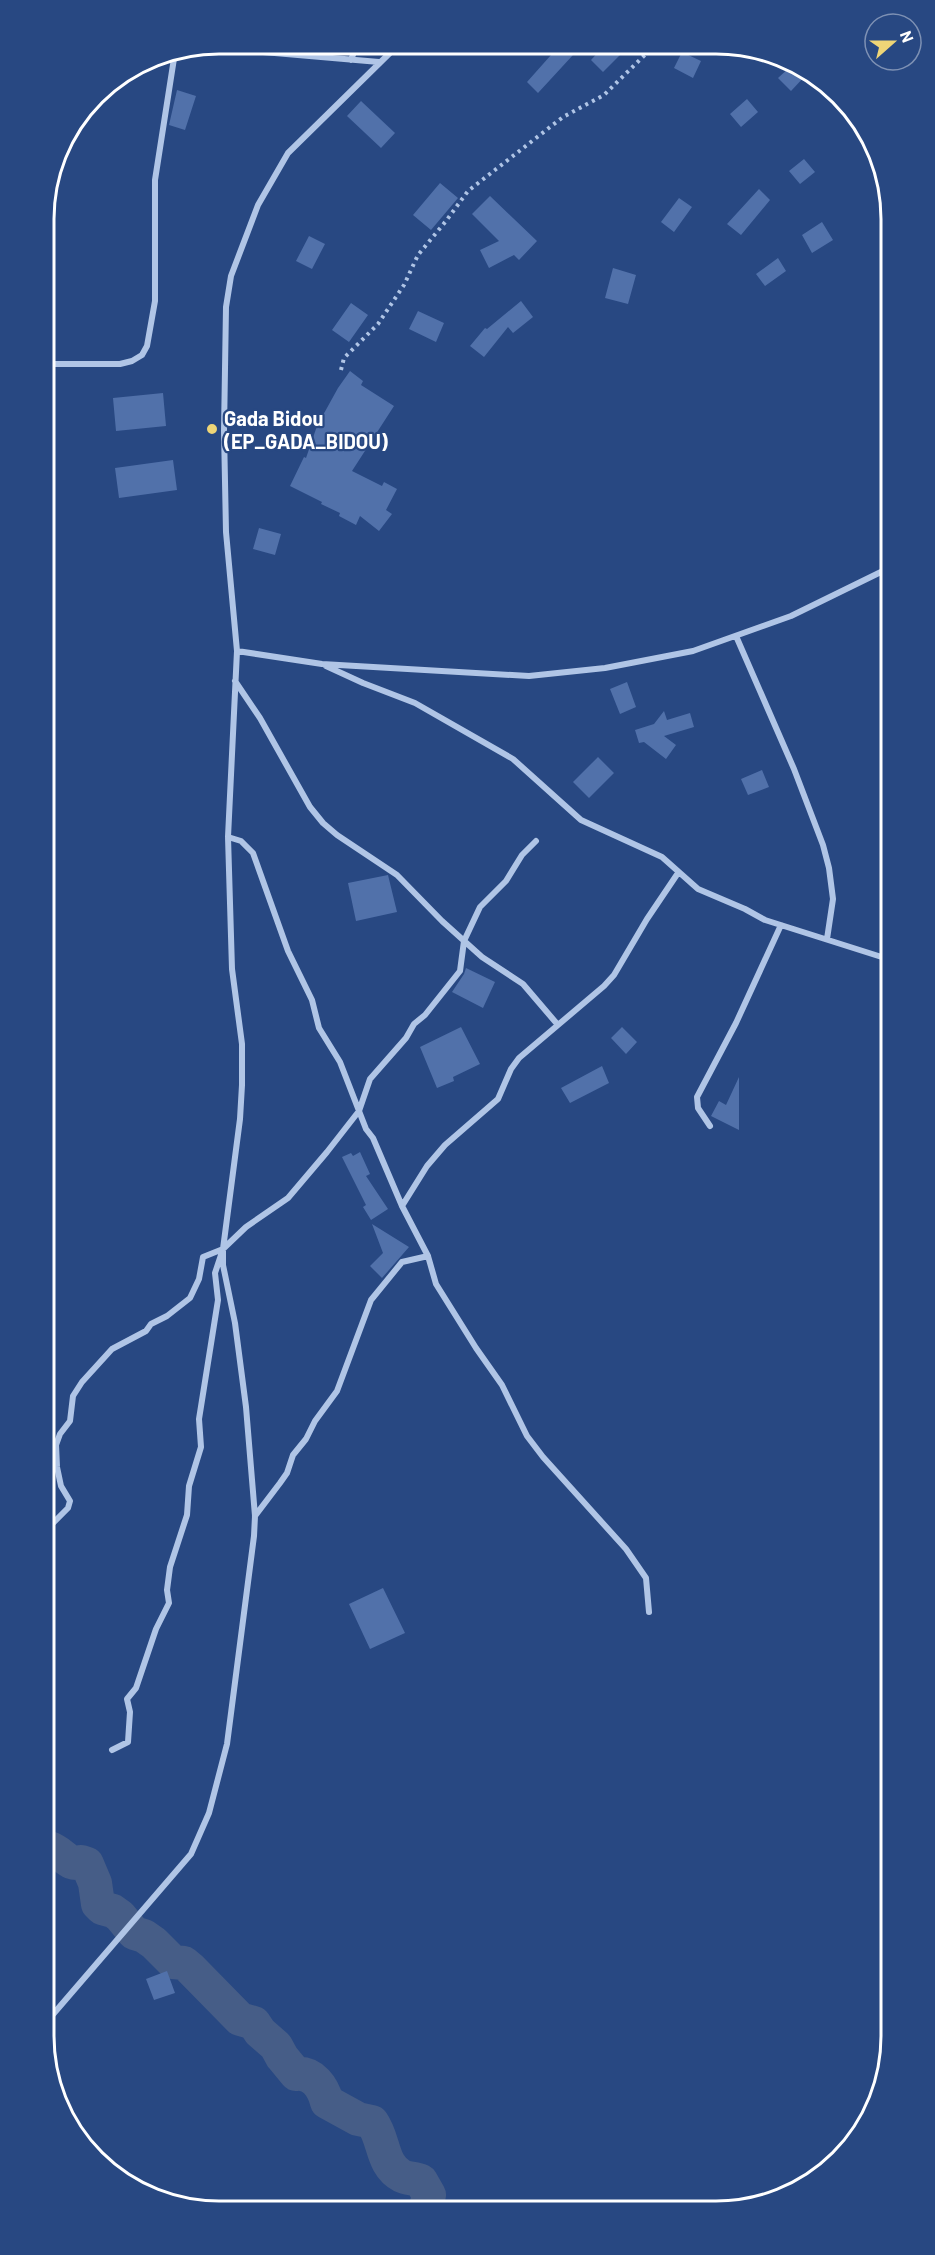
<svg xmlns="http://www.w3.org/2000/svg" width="935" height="2255" font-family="Barlow,sans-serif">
  <rect width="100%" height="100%" fill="#284882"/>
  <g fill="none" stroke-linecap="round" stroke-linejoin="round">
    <path stroke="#465d87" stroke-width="34" d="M49 1848C64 1853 69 1867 81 1862L87 1864 95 1883 98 1904 102 1908 113 1911 120 1916 134 1933 144 1936 154 1943 173 1962 184 1963 190 1968 240 2019 254 2023 260 2032 276 2046 282 2057 296 2074C313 2072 323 2087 327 2102L358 2119 372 2122C385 2140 381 2165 402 2176 408 2179 415 2178 421 2181L429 2195 426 2207"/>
  </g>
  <path fill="#5171aa" d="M559 46H563L573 55 538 93 527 82Z
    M604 46H629L603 72 591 60Z
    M682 52 701 61 693 78 674 68Z
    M790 67 806 75 791 91 778 78Z
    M177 90 196 96 185 130 169 125Z
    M747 99 758 112 741 127 730 114Z
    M361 101 395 133 381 148 347 116Z
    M804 159 815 172 800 184 789 171Z
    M440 183 458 198 431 230 413 215Z
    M759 189 770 200 741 235 727 224Z
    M490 196 537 241 519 260 514 255 489 268 480 250 499 241 472 214Z
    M679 198 692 207 674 232 661 222Z
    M822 222 833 240 812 253 802 235Z
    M309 236 325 244 312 269 296 261Z
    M778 258 786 271 765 286 756 274Z
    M613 268 636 275 628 304 605 298Z
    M521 301 533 317 513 333 508 327 484 357 470 346 485 328 487 329Z
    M351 303 368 315 349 342 332 330Z
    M418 311 444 323 436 342 409 329Z
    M350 371 363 381 361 385 394 406 352 471 382 486 384 482 397 489 386 510 392 514 379 531 360 516 356 525 339 516 340 513 321 504 322 502 290 486 304 457 306 458 317 426 338 388Z
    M163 393 166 426 116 431 113 398Z
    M173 460 177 490 119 498 115 468Z
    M259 528 281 534 275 555 253 549Z
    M627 682 636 707 620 714 610 689Z
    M664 711 667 720 690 713 694 727 664 736 676 745 666 759 644 742 639 743 635 730 654 724Z
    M598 757 614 773 589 798 573 782Z
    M762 770 769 787 748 795 741 779Z
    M388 875 397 912 356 921 348 883Z
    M466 968 495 982 483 1008 452 992 464 974Z
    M461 1027 480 1064 453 1077 454 1081 437 1088 420 1047Z
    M622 1027 637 1042 626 1054 611 1038Z
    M602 1066 609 1083 570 1103 561 1088Z
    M739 1077V1130L711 1116 719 1101 726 1105Z
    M360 1152 370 1174 366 1176 388 1209 371 1220 363 1207 366 1205 342 1157 351 1153 353 1156Z
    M372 1224 409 1247 382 1278 370 1266 383 1253Z
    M383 1588 405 1633 370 1649 349 1604Z
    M167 1971 175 1993 154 2000 146 1979Z"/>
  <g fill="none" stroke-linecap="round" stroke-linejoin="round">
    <path stroke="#b0c5e6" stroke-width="4" stroke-dasharray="3 4.5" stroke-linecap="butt" d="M694 46C706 50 719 55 730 47
      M341 370 344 358 378 324 404 285 418 255 446 221 468 191 563 117 604 95 654 46"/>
    <path stroke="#b0c5e6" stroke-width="6" d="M398 45 288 153 258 205 231 276 226 307 224 431 226 532 237 651 322 664 529 676 605 668 693 651 791 616 887 569
      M203 47 379 62
      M351 60 357 44
      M44 364H120L132 361 142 355 147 346 155 301V180L175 52
      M736 636 794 769 823 845 829 868 833 899 827 939
      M326 666 363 683 415 703 513 759 581 820 662 857 698 889 745 909 765 920 888 959
      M235 681 260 718 310 807 323 823 337 835 397 875 442 921 482 957 523 984 558 1025
      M228 837 241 841 253 853 288 951 312 1000 319 1028 340 1062 366 1129 373 1138 402 1206 428 1256 402 1262 371 1300 337 1391 315 1421 306 1439 293 1455 287 1473 280 1483 255 1516
      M710 1126 698 1108 697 1097 736 1023 781 925
      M402 1206 427 1166 445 1145 498 1099 511 1069 519 1058 604 986 614 975 647 919 678 873
      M428 1256 436 1284 476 1348 502 1385 527 1436 543 1457 626 1549 646 1578 649 1612
      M48 1528 68 1508 70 1501 61 1486 57 1467 56 1445 60 1434 70 1421 73 1396 82 1382 112 1349 146 1331 151 1324 167 1316 190 1298 199 1279 203 1257 223 1249 246 1227 288 1198 327 1152 359 1111 370 1079 406 1038 414 1024 425 1015 460 971 464 941 480 907 506 881 522 855 536 841
      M112 1750 128 1742 130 1712 127 1699 136 1688 156 1629 169 1603 167 1590 170 1567 187 1515 189 1486 201 1447 199 1419 218 1300 215 1273 221 1255
      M49 2019 191 1854 209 1813 227 1744 254 1536 255 1516 246 1407 235 1323 223 1265V1249L240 1119 242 1085V1044L232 969 228 837 237 651"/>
  </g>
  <circle fill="#eed577" stroke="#284882" stroke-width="2" cx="212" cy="429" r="6"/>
  <g text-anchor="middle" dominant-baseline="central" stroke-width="4.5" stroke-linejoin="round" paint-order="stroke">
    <g font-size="20" font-weight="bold" fill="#fff" stroke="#284882" text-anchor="start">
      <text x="224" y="418">Gada Bidou<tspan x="224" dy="23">(EP_GADA_BIDOU)</tspan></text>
    </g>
  </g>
  <path d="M0 0H935V2255H0ZM219 54H716A165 165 0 0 1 881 219V2036A165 165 0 0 1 716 2201H219A165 165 0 0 1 54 2036V219A165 165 0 0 1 219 54Z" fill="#284882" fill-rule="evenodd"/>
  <path fill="none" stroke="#fff" stroke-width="3" d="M219 54H716A165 165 0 0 1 881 219V2036A165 165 0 0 1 716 2201H219A165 165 0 0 1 54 2036V219A165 165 0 0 1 219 54Z"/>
  <g transform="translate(893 42) rotate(69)"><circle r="28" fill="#284882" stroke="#7e91b4" stroke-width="1.5"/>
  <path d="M0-4.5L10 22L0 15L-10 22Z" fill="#eed577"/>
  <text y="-9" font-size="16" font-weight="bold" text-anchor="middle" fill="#ffffff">N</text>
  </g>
</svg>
